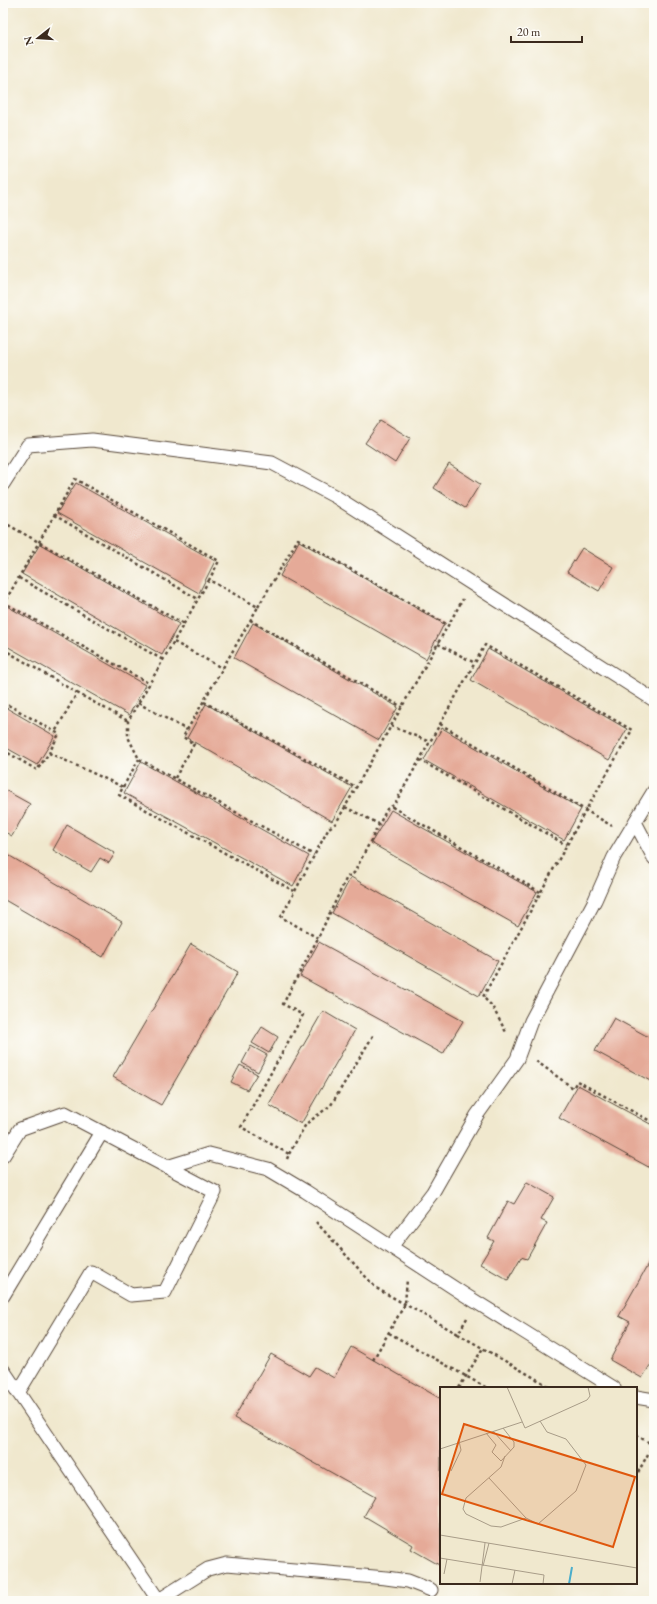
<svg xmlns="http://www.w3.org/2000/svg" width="657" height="1604" font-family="'EB Garamond',serif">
  <rect width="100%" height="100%" fill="#fdfcf7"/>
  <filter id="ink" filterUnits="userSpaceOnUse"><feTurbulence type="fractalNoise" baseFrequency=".025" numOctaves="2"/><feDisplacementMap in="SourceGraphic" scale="8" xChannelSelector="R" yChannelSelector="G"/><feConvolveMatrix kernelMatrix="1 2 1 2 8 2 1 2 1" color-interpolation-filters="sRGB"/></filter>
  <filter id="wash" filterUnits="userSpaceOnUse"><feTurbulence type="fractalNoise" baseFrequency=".012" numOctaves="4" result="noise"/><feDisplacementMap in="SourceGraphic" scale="16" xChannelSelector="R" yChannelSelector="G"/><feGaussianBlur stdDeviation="0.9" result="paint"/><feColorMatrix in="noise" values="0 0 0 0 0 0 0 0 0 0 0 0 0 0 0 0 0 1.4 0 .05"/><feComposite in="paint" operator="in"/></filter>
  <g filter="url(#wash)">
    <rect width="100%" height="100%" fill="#f0e8ce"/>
    <g id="blocks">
      <path fill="#e5aa98" d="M381 420 410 438 395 463 365 443Z
        M449 464 480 484 465 508 434 488Z
        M76 483 215 561 199 593 57 513Z
        M299 541 444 624 426 659 280 576Z
        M40 544 179 624 162 655 22 574Z
        M582 548 613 567 599 591 567 572Z
        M5 605 145 685 129 715 3 644V608Z
        M253 623 398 707 379 740 234 658Z
        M488 649 627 729 609 760 471 680Z
        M206 704 352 787 332 821 187 738Z
        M3 706 55 736 37 765 3 746Z
        M442 728 581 809 564 840 424 760Z
        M141 762 309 856 293 886 124 793Z
        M3 789 30 804 12 836 3 831Z
        M391 810 537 892 518 926 371 843Z
        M67 825 115 853 109 863 100 858 91 872 53 850Z
        M3 852 122 922 103 957 3 899Z
        M351 877 498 961 479 996 332 913Z
        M319 942 463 1021 443 1054 300 976Z
        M191 944 238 972 161 1105 113 1077Z
        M323 1011 355 1030 301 1124 269 1105Z
        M614 1018 654 1040V1083L595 1051Z
        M262 1027 278 1037 269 1053 252 1043Z
        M251 1046 267 1055 258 1072 242 1063Z
        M240 1065 257 1074 247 1090 231 1082Z
        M578 1085 654 1126V1170L559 1118Z
        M527 1182 554 1197 541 1220 547 1223 527 1259 521 1257 508 1280 480 1264 494 1241 488 1238 508 1201 514 1204Z
        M654 1254V1359L642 1378 610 1360 630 1322 619 1316Z
        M351 1347 441 1399V1566L411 1549 413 1545 364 1516 375 1497 234 1418 271 1354 309 1376 315 1367 334 1378Z"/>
    </g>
  </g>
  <g filter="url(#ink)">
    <use href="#blocks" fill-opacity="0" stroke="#564638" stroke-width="1"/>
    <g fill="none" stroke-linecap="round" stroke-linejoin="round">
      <defs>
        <path id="service" d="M3 484 28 445 92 440 272 463 336 497 654 700
          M654 791 635 822 654 858
          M3 1156 20 1129 65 1113 215 1192 165 1292 131 1295 91 1272 18 1393
          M167 1167 209 1154 268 1169 305 1191 465 1295 614 1388
          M391 1247 433 1192 477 1115 517 1059 531 1021 595 900 614 857 635 822
          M3 1296 102 1132
          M3 1370 159 1601
          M636 1397 654 1400
          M159 1600 208 1569 227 1564 386 1578 408 1581 431 1590"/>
      </defs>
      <use href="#service" stroke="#564638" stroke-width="15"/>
      <path stroke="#564638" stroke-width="2.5" stroke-dasharray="3 3" stroke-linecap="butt" d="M54 515 198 599
        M3 522 184 624
        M19 578 163 660
        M3 602 150 684
        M3 605 75 479 219 561 209 580
        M258 607 298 539 448 625
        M250 620 402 707
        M174 642 222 668
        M438 644 475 663
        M3 649 77 693 55 732
        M77 693 128 721
        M3 702 59 734 49 753
        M204 702 356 787
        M138 703 187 730
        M440 724 612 826
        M391 726 430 742
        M3 750 37 770 49 753 123 787 119 795 294 891
        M420 760 566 845
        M175 778 194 744 183 737 258 607 209 580 128 721V737L139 759 314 855
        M123 787 139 759
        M345 807 379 824
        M392 807 540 892
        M318 938 281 917 329 828 336 823 463 599
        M536 1061 573 1088 577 1081 654 1123
        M289 1154 306 1124 331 1105 374 1034
        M287 1159 289 1154 241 1127 303 1015 283 1004 317 940 347 877 354 873 387 809 394 805 485 645 632 730 586 810 483 997 492 1006 507 1034
        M316 1222 376 1288 458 1334
        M467 1318 458 1334 552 1388
        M389 1333 487 1388
        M373 1360 405 1304 407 1279
        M459 1388 483 1348
        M636 1435 653 1445 636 1476"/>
      <use href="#service" stroke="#fff" stroke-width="13"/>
    </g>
  </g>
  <g transform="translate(440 1387)">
    <rect width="197" height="197" fill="#f0e8ce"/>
    <path fill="none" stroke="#4caecb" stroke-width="2" d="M129 197 132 180"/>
    <path fill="none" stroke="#a89c88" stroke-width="1" d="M67 0 85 41 147 13 150 9 148 0M53 44 71 64M46 46 56 58 52 65 61 74 74 60V55L63 41M0 62 82 35M65 69 61 80 26 111 23 122 26 127 51 139 61 140 86 131 98 137 136 104 146 78 126 52 107 45 100 34M11 84 21 63 19 54M49 91 86 131M0 148 197 181M0 171 104 188 103 197M43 179 49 156M4 187 7 172M40 195 45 156M72 197 75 183"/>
    <path fill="#df570d" fill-opacity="0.15" stroke="#df570d" stroke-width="2" d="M24 37 195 90 173 160 2 107Z"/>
    <rect width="197" height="197" fill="none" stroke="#3b2a1e" stroke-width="2"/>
  </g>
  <rect width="657" height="1604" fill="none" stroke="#fdfcf7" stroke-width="16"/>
  <g transform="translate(38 38) rotate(253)" stroke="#fdfcf7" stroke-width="3" paint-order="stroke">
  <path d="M0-3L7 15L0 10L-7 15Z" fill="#3b2a1e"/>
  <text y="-6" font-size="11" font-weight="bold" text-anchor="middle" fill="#3b2a1e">N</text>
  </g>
  <path d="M511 36v6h71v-6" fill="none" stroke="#3b2a1e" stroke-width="2"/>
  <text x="517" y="36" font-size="12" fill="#3b2a1e" stroke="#fdfcf7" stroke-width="3" paint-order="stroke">20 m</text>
</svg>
